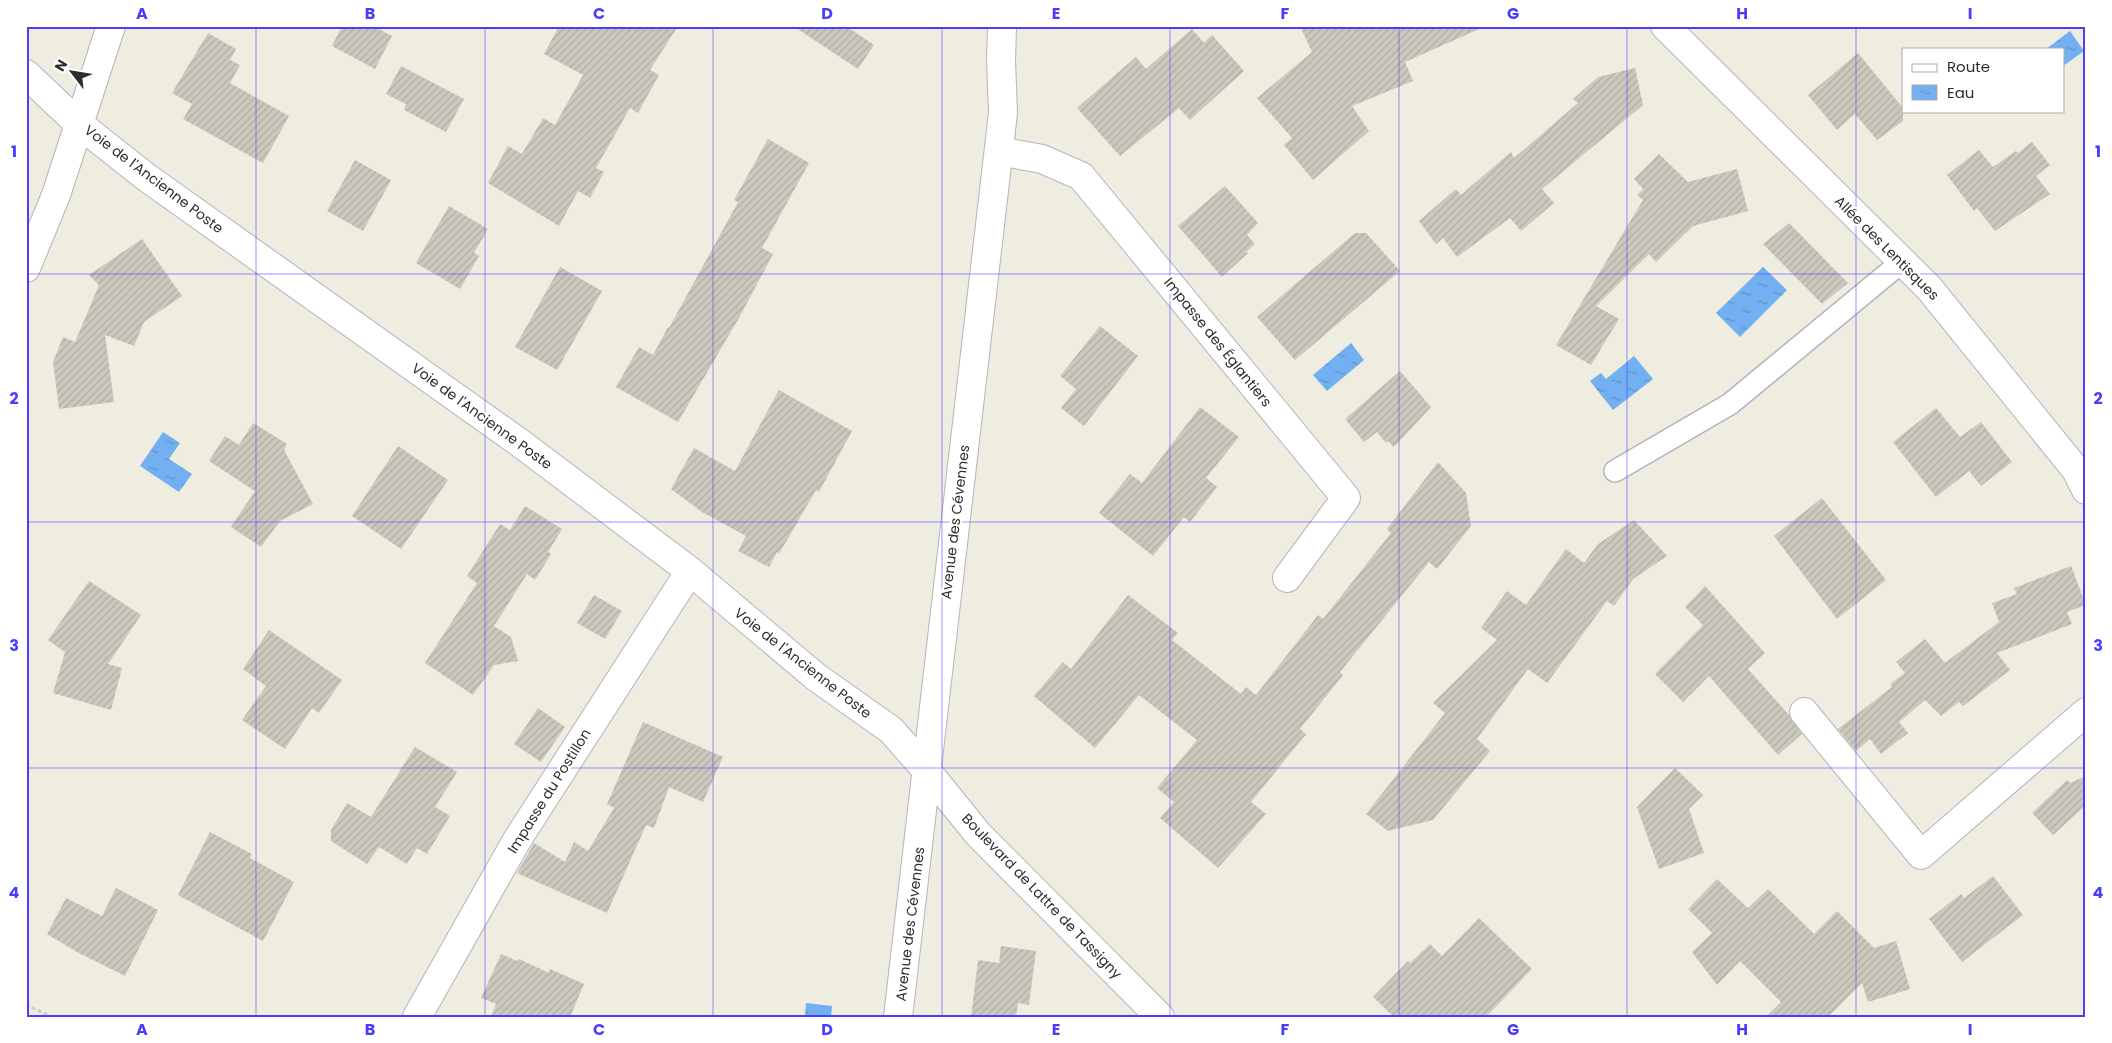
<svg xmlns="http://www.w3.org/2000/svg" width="2112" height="1043" font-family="Poppins,sans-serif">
  <defs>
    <pattern id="water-ripples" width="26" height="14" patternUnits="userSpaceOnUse" patternTransform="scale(1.25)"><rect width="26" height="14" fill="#72b0f2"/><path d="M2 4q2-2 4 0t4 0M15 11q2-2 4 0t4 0" fill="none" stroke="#5e90c4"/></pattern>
    <pattern id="building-hatch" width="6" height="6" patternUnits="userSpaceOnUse" patternTransform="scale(1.25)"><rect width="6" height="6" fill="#cbc9be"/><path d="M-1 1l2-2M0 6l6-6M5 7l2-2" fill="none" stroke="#afada4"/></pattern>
  </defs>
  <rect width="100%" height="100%" fill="#efece0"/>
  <path fill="url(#water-ripples)" d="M2070 31 2084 51 2063 66V49H2046Z
    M1763 267 1787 290 1740 337 1716 313Z
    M1351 343 1364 360 1327 391 1313 375Z
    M1634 356 1653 379 1613 410 1590 381 1601 373 1606 379Z
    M163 432 180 443 169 459 192 474 179 492 140 466Z
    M806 1003 832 1006 831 1017H805Z"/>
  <path fill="url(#building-hatch)" d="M342 26H373L392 36 375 69 332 46Z
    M559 26H678L650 70 659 75 638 113 630 108 596 168 604 172 590 198 578 191 559 226 488 183 508 146 522 154 543 118 555 125 583 75 544 54Z
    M793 26H846L874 45 858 69Z
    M1300 26H1486L1405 62 1413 81 1352 106 1369 131 1313 180 1284 145 1292 138 1257 98 1312 52Z
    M1192 29 1204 43 1212 35 1244 71 1190 120 1179 108 1120 156 1077 108 1136 57 1146 69Z
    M208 33 236 49 230 60 240 65 230 83 289 116 263 163 183 119 192 104 172 93Z
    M1858 53 1903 108V121L1877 140 1855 114 1837 130 1808 95Z
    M401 66 464 99 446 132 404 110 406 104 386 94Z
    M1635 68 1643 105 1542 189 1554 203 1521 231 1510 218 1457 257 1443 238 1436 244 1419 221 1456 189 1461 195 1511 152 1514 158 1578 103 1573 99 1598 77Z
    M768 139 809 163 762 248 773 254 739 318 678 422 616 387 639 347 653 355 668 327 669 328 738 202 734 200Z
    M2032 142 2050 165 2036 176 2050 194 1995 231 1977 208 1974 211 1947 175 1979 150 1993 167 2016 151 2018 153Z
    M1659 154 1688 182 1737 169 1748 211 1693 226 1656 262 1649 254 1596 306 1619 319 1591 365 1556 345 1643 200 1637 195 1643 189 1634 179Z
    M355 160 391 180 363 231 327 211Z
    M1225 186 1258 223 1247 235 1255 244 1246 252 1248 253 1222 277 1178 226Z
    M449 206 488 229 474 253 479 256 460 289 416 263Z
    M1789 223 1848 283 1822 304 1763 244Z
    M1355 233H1366L1400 271 1295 360 1257 317Z
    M142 239 182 296 144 322 134 346 105 335 114 402 59 409 53 362 63 337 75 342 99 285 89 275Z
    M560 267 602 291 557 370 515 347Z
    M1100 326 1138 356 1084 426 1061 408 1076 389 1060 376Z
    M1400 371 1431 407 1394 447 1388 441 1386 443 1377 432 1364 442 1345 419Z
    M779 390 852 431 819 492 816 490 779 554 777 552 769 567 738 551 746 536 702 512 671 489 694 448 735 471Z
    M1200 407 1239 437 1206 478 1217 487 1190 522 1184 517 1153 556 1099 513 1130 474 1142 483Z
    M1936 408 1960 437 1981 422 2012 462 1981 486 1969 471 1936 497 1893 442Z
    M253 423 287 444 284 450 313 504 280 521 261 547 231 527 255 491 209 461 225 436 239 445Z
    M398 446 448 480 401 549 352 516Z
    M1438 462 1466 493 1471 526 1437 569 1429 562 1340 672 1343 675 1300 729 1306 734 1251 802 1266 814 1218 868 1160 818 1174 802 1157 788 1197 740 1139 695 1095 748 1034 696 1063 662 1071 669 1128 595 1178 633 1172 640 1241 694 1246 687 1256 695 1318 615 1323 619 1391 533 1387 529Z
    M1822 498 1886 580 1837 619 1774 536Z
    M525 506 562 529 548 552 551 554 535 580 527 574 494 626 511 637 518 661 494 665 473 695 425 663 477 583 467 576 500 524 510 530Z
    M1634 520 1667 556 1633 579 1614 606 1607 601 1547 683 1528 669 1477 739 1490 751 1433 820 1388 831 1366 814 1445 713 1433 703 1497 640 1481 628 1507 591 1526 605 1566 549 1584 563 1598 544Z
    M2071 566 2086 605 2067 612 2072 624 1997 653 2010 670 1963 706 1959 702 1941 716 1925 700 1899 722 1908 733 1881 754 1870 739 1856 751 1838 729 1892 687 1890 684 1905 673 1896 662 1925 639 1945 663 1999 622 1992 603 2017 594 2014 588Z
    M89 581 141 615 108 664 122 668 111 710 53 693 65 652 48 640Z
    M1705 586 1765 653 1748 669 1789 715 1802 734 1778 755 1709 676 1683 702 1655 674 1703 625 1685 607Z
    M594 595 622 611 605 639 577 623Z
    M269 630 342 680 319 713 312 708 285 749 242 720 266 686 243 669Z
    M538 708 565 727 541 762 514 744Z
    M643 722 723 757 703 802 669 787 654 828 646 825 607 913 517 873 534 843 565 862 574 842 588 851 614 808 607 804Z
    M415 747 457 772 435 807 450 816 427 854 417 848 407 864 379 847 367 864 331 841V830L347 803 371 817Z
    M1675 768 1703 795 1689 809 1704 853 1659 869 1637 807Z
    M2086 776V805L2053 835 2032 813 2067 780 2070 783Z
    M210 832 252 854 250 858 294 882 263 941 178 895Z
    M1993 876 2023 915 1962 962 1929 919 1961 894 1964 898Z
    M1717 879 1748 908 1768 889 1814 934 1837 911 1874 948 1896 941 1910 989 1868 1002 1862 983 1828 1017H1766L1781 1002 1740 961 1717 985 1692 952 1712 933 1688 909Z
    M116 888 158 910 125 976 77 952 47 934 66 898 102 916Z
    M1479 918 1532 969 1486 1017H1394L1373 997 1408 961 1410 963 1430 944 1442 956Z
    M1001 946 1036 951 1029 1005 1018 1003 1016 1017H971L978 960 999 963Z
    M501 954 517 961 519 959 549 973 550 969 584 984 570 1017H491L496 1004 481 998Z"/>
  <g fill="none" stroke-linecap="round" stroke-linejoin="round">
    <defs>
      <path id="service" d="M1615 471 1730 404 1903 261"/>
      <path id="minor" d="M1665 26 1929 288 2076 470 2086 490
        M26 74 79 124 146 177 520 443 690 571 816 677 891 730 927 771
        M999 151 1042 159 1081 176 1346 498 1287 578
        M26 268 56 195 111 26
        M1804 712 1921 855 2086 712
        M417 1017 517 840 690 571"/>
      <path id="tertiary" d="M927 771 978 834 1160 1017
        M898 1017 1003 113 1001 61 1002 26"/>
    </defs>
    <use href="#service" stroke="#b4b3c1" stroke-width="24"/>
    <use href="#minor" stroke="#b4b3c1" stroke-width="30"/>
    <use href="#tertiary" stroke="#b4b3c1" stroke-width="30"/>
    <path stroke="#cdcdcd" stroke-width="3" stroke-dasharray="4 2.5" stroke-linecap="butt" d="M26 1005 52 1017"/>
    <use href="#service" stroke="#fff" stroke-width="21"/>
    <use href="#minor" stroke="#fff" stroke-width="28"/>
    <use href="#tertiary" stroke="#fff" stroke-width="28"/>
  </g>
  <path fill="none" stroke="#4a3dfe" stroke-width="1" stroke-opacity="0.55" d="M256 26V1017M485 26V1017M713 26V1017M942 26V1017M1170 26V1017M1399 26V1017M1627 26V1017M1856 26V1017M26 274H2086M26 522H2086M26 768H2086"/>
  <g text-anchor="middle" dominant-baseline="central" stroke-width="5" stroke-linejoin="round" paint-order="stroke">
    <g font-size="14" fill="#2d2d2d" stroke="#fff">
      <text transform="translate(154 179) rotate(37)">Voie de l'Ancienne Poste</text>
      <text transform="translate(1887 248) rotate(45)">Allée des Lentisques</text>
      <text transform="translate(1218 342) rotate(51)">Impasse des Églantiers</text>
      <text transform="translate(482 416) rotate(36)">Voie de l'Ancienne Poste</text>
      <text transform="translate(955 522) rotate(-83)">Avenue des Cévennes</text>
      <text transform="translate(803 663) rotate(38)">Voie de l'Ancienne Poste</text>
      <text transform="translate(549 791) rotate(-58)">Impasse du Postillon</text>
      <text transform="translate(1042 896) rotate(46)">Boulevard de Lattre de Tassigny</text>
      <text transform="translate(910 924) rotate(-83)">Avenue des Cévennes</text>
    </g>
  </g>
  <rect width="2112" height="1043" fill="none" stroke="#ffffff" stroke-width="55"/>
  <rect x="1902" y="48" width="162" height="65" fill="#ffffff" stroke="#ababab"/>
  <rect x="1912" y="64" width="25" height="8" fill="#ffffff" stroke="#ababab"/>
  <text x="1947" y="72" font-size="15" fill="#2d2d2d">Route</text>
  <rect x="1912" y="85" width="25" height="15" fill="url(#water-ripples)" stroke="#ababab"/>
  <text x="1947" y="98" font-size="15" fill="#2d2d2d">Eau</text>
  <g transform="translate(72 72) rotate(301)" stroke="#ffffff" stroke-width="4" paint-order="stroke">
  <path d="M0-4L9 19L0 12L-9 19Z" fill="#2d2d2d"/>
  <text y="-8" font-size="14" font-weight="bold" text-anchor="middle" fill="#2d2d2d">N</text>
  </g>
  <rect x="28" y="28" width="2056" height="988" fill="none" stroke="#4a3dfe" stroke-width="2"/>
  <g font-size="16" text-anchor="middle" font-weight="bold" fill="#4a3dfe">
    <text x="142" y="19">A</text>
    <text x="370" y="19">B</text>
    <text x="599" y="19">C</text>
    <text x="827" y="19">D</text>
    <text x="1056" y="19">E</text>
    <text x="1285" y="19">F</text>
    <text x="1513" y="19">G</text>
    <text x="1742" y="19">H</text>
    <text x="1970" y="19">I</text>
    <text x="14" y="157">1</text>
    <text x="2098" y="157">1</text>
    <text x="14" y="404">2</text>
    <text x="2098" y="404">2</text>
    <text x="14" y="651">3</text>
    <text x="2098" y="651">3</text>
    <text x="14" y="898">4</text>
    <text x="2098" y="898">4</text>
    <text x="142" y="1035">A</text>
    <text x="370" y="1035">B</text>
    <text x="599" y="1035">C</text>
    <text x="827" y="1035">D</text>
    <text x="1056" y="1035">E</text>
    <text x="1285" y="1035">F</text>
    <text x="1513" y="1035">G</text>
    <text x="1742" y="1035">H</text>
    <text x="1970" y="1035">I</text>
  </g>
</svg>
